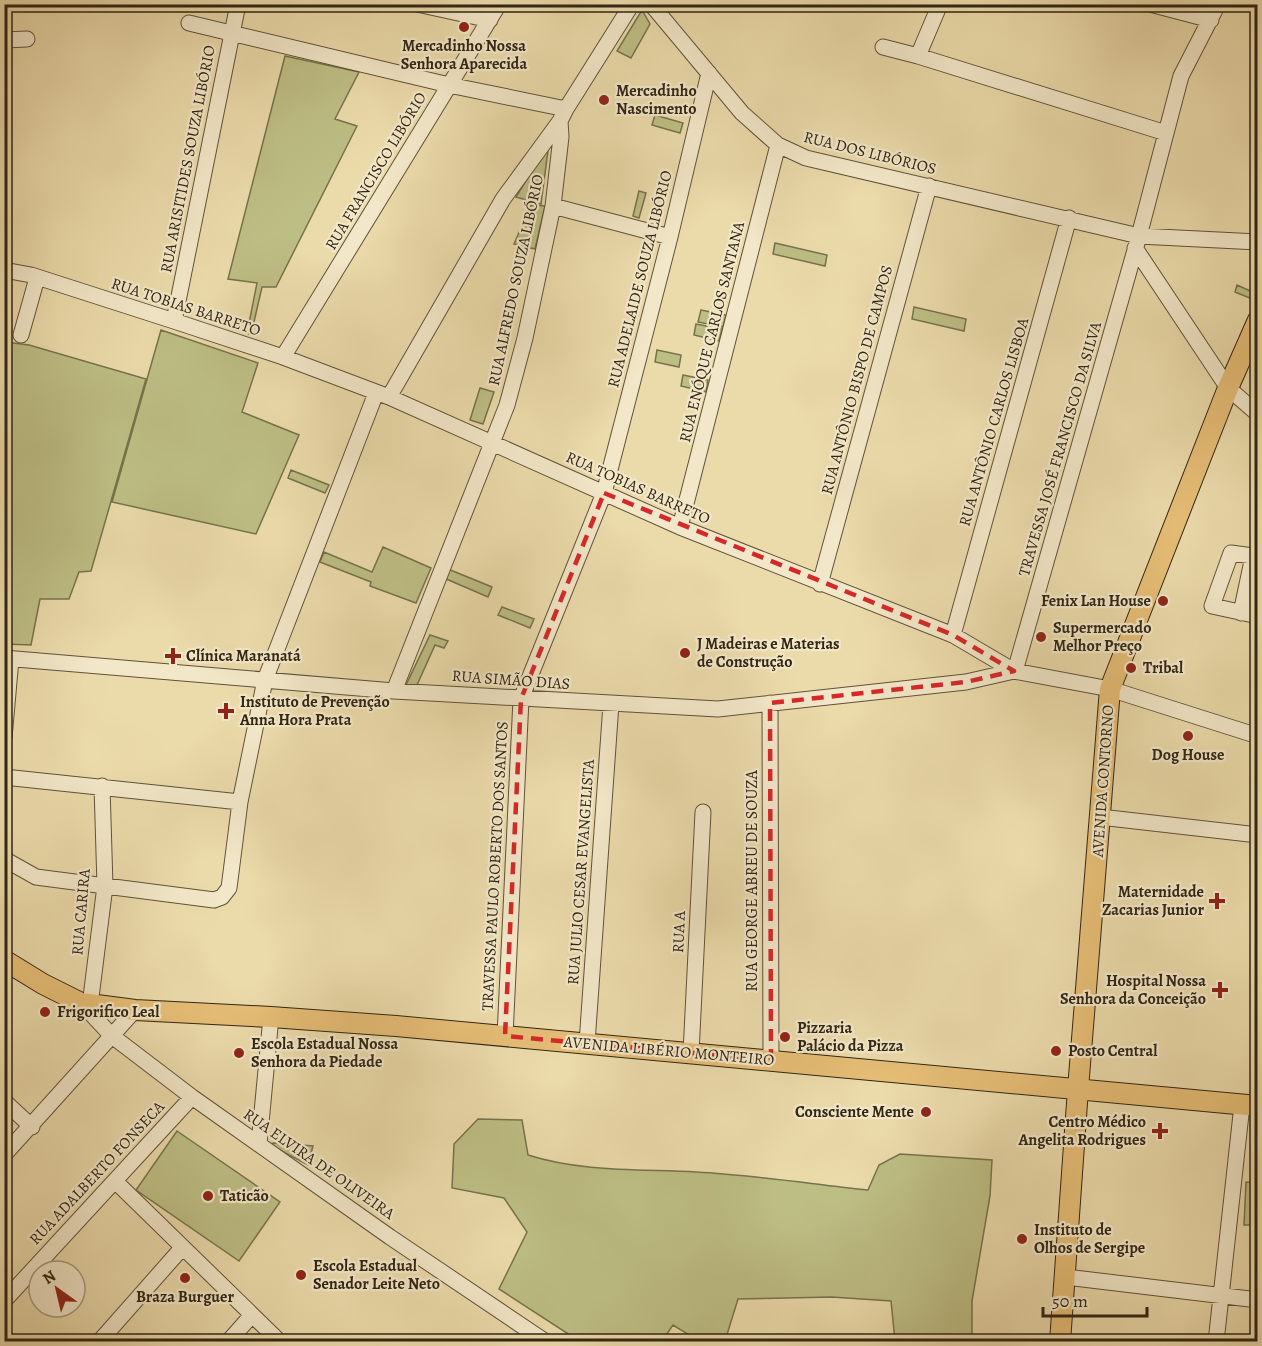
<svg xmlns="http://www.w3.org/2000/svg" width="1262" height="1346" font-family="Alegreya,serif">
  <rect width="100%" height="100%" fill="#ebdaaa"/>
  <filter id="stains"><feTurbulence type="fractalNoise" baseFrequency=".00333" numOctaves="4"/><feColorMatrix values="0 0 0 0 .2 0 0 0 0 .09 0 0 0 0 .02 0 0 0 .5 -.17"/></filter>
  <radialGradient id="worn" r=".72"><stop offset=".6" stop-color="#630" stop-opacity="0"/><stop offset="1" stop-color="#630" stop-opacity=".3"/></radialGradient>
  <path fill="#bdbe84" stroke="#77724c" stroke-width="1.5" d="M642 10 650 24 631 58 617 51Z
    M285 56 359 72 335 119 357 126 276 287H262L251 335 247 333 257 283 228 279Z
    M655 115 683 123 680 133 652 125Z
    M549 143 541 204 516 197Z
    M639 191 646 193 639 218 633 216Z
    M531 205 545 206 535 249 514 244Z
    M775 243 827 255 825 266 773 254Z
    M1237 285 1257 294V301L1235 292Z
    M914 307 966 319 964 331 912 319Z
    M701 310 726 315 723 327 698 322Z
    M696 324 722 329 719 341 694 335Z
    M161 330 258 363 242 412 299 435 256 534 112 502Z
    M5 342 29 345 146 379 91 571 79 572 69 599H40L31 645 5 644V624L10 598 4 597Z
    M657 350 681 355 679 367 655 362Z
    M683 375 708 380 706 392 681 386Z
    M480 388 494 392 483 424 470 420Z
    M291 470 329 485 325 493 288 478Z
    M383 547 431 568 416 603 370 586 371 582 320 562 324 552 372 572Z
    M448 569 492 587 488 597 444 578Z
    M502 607 534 619 530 628 498 615Z
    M430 635 448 641 444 648 435 645 417 685H406Z
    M478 1119 522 1120 528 1155C581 1172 640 1169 696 1172 753 1175 811 1184 868 1190L879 1165 900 1154 992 1160 990 1196 972 1301V1341H895L891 1301 832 1297 738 1299 725 1341H699L673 1325 662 1341H579L499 1289 527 1232 504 1198 452 1188 454 1144Z
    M177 1131 280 1202 239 1261 136 1190Z
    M273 1143 313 1146 308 1165 270 1145Z
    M1246 1182 1257 1183V1225H1244Z"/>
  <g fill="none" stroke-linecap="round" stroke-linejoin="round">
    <defs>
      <path id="minor" d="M417 4 490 20
        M651 4 742 113 778 145 806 158 1139 236 1258 242
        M1150 4 1211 20
        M189 23 449 85 566 109
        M4 40 27 39
        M883 47 918 56 940 4
        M918 56 1166 133
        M553 206 670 237
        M1135 248 1228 388 1258 414
        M4 270 31 275 174 321 283 357 389 397 680 527 953 635 1014 671 1110 689 1258 736
        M174 321 238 4
        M21 335 37 278
        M283 357 499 4
        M389 397 503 199 560 121 566 109 632 4
        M680 527 778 145
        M820 584 929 186
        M1241 613 1253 556 1231 553 1212 606 1258 616
        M953 635 1069 218
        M4 658 394 691 718 709 966 682 1014 671
        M1015 671 1139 236 1181 76 1218 4
        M394 691 507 405 525 338 553 206 561 137 560 121
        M770 703 771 1060
        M4 738 11 659
        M4 777 240 802
        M1100 817 1258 835
        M4 859 36 877 214 900 222 897 229 888 240 802 265 680 376 393
        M81 1003 112 1036 192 1097 390 1237 546 1342
        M90 1005 105 886 102 786
        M505 1036 521 699 604 493 670 237 709 73
        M587 1043 611 704
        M691 1053 703 812
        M4 1101 32 1127
        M259 1144 271 1017
        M4 1155 135 1010
        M115 1181 280 1342
        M1066 1277 1258 1300
        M4 1301 192 1097
        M99 1342 182 1248
        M228 1342 251 1316
        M1216 1342 1242 1105"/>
      <path id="major" d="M4 960 43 984 81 1003 135 1010 271 1017 396 1026 1258 1106
        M1060 1342 1078 1089 1110 689 1228 388 1258 320"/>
    </defs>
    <use href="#minor" stroke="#60523a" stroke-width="17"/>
    <use href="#major" stroke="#312514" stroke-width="22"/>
    <use href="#minor" stroke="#f2e7c8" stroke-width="15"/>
    <use href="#major" stroke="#e6bd75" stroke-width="20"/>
  </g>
  <path fill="none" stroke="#d62828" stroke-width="4.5" stroke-dasharray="12 8" stroke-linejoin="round" d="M604 493 953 635 1014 671 966 682 770 703 771 1060 505 1036 521 699Z"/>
  <g fill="#8f2418" stroke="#f2e7c8" stroke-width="2">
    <circle cx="464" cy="27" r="6"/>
    <circle cx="604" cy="100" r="6"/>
    <circle cx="1163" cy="601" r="6"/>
    <circle cx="1041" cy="637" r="6"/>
    <circle cx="685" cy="653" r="6"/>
    <path d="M170 647h6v6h6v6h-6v6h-6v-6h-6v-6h6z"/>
    <circle cx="1131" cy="668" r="6"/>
    <path d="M223 702h6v6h6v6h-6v6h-6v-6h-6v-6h6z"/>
    <circle cx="1188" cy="736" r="6"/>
    <path d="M1214 892h6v6h6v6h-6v6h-6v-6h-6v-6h6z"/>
    <path d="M1217 981h6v6h6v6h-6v6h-6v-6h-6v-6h6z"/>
    <circle cx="45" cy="1012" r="6"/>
    <circle cx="785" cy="1037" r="6"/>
    <circle cx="1056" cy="1051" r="6"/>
    <circle cx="239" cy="1053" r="6"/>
    <circle cx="926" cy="1112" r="6"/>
    <path d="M1157 1122h6v6h6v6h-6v6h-6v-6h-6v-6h6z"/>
    <circle cx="208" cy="1196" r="6"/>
    <circle cx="1022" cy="1239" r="6"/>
    <circle cx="301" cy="1275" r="6"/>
    <circle cx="185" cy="1278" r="6"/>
  </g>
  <g text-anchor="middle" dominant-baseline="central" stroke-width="4.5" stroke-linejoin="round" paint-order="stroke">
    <g font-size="16" font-weight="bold" fill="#312514" stroke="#f2e7c8" text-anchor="start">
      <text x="464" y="46" text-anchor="middle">Mercadinho Nossa<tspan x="464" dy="18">Senhora Aparecida</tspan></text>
      <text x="616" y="91">Mercadinho<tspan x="616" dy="18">Nascimento</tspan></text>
      <text x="1151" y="601" text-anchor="end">Fenix Lan House</text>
      <text x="1053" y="628">Supermercado<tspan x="1053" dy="18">Melhor Preço</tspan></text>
      <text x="697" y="644">J Madeiras e Materias<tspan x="697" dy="18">de Construção</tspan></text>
      <text x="186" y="656">Clínica Maranatá</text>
      <text x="1143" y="668">Tribal</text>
      <text x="240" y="702">Instituto de Prevenção<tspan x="240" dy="18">Anna Hora Prata</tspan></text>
      <text x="1188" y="755" text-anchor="middle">Dog House</text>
      <text x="1204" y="892" text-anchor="end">Maternidade<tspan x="1204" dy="18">Zacarias Junior</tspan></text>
      <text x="1206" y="981" text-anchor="end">Hospital Nossa<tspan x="1206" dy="18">Senhora da Conceição</tspan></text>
      <text x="57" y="1012">Frigorifico Leal</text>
      <text x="797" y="1028">Pizzaria<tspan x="797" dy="18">Palácio da Pizza</tspan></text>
      <text x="251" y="1044">Escola Estadual Nossa<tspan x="251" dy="18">Senhora da Piedade</tspan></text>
      <text x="1068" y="1051">Posto Central</text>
      <text x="914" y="1112" text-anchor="end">Consciente Mente</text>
      <text x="1146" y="1122" text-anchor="end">Centro Médico<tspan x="1146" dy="18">Angelita Rodrigues</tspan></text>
      <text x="220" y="1196">Taticão</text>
      <text x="1034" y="1230">Instituto de<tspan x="1034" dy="18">Olhos de Sergipe</tspan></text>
      <text x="313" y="1266">Escola Estadual<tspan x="313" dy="18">Senador Leite Neto</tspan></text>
      <text x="185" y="1297" text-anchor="middle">Braza Burguer</text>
    </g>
    <g font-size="16" fill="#312514" stroke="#f2e7c8">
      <text transform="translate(870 153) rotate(14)">RUA DOS LIBÓRIOS</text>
      <text transform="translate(188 159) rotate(-79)">RUA ARISITIDES SOUZA LIBÓRIO</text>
      <text transform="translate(376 171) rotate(-59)">RUA FRANCISCO LIBÓRIO</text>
      <text transform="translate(640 279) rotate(-76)">RUA ADELAIDE SOUZA LIBÓRIO</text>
      <text transform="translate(516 280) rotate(-78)">RUA ALFREDO SOUZA LIBÓRIO</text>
      <text transform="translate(186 307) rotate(18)">RUA TOBIAS BARRETO</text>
      <text transform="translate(712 332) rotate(-76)">RUA ENÓQUE CARLOS SANTANA</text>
      <text transform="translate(857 380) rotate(-75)">RUA ANTÔNIO BISPO DE CAMPOS</text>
      <text transform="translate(994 422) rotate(-74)">RUA ANTÔNIO CARLOS LISBOA</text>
      <text transform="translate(1060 449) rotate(-74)">TRAVESSA JOSÉ FRANCISCO DA SILVA</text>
      <text transform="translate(638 488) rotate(24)">RUA TOBIAS BARRETO</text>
      <text transform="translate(511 680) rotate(4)">RUA SIMÃO DIAS</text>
      <text transform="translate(1103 781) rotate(-86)">AVENIDA CONTORNO</text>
      <text transform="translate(495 866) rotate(-87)">TRAVESSA PAULO ROBERTO DOS SANTOS</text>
      <text transform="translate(581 872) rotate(-86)">RUA JULIO CESAR EVANGELISTA</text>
      <text transform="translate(752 881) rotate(-90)">RUA GEORGE ABREU DE SOUZA</text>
      <text transform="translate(81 912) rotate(-85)">RUA CARIRA</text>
      <text transform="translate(679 932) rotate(-87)">RUA A</text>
      <text transform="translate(669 1051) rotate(5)">AVENIDA LIBÉRIO MONTEIRO</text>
      <text transform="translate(319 1164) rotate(35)">RUA ELVIRA DE OLIVEIRA</text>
      <text transform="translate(97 1173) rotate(-47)">RUA ADALBERTO FONSECA</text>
    </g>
  </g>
  <rect width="1262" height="1346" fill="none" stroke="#ebdaaa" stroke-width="24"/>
  <rect x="6" y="6" width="1250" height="1334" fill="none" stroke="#312514" stroke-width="3"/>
  <rect x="12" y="12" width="1238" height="1322" fill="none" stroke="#312514" stroke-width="1.5"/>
  <g transform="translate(57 1289) rotate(326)"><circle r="28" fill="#f2e7c8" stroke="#a59980" stroke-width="1.5"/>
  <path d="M0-4.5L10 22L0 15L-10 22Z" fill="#8f2418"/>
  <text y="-9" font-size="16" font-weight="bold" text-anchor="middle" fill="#312514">N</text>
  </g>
  <path d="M1043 1307v9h104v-9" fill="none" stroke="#312514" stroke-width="3"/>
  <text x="1052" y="1307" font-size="18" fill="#312514" stroke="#f2e7c8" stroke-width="4.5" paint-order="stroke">50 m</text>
  <rect width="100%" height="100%" filter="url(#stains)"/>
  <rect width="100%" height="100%" fill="url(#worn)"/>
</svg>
